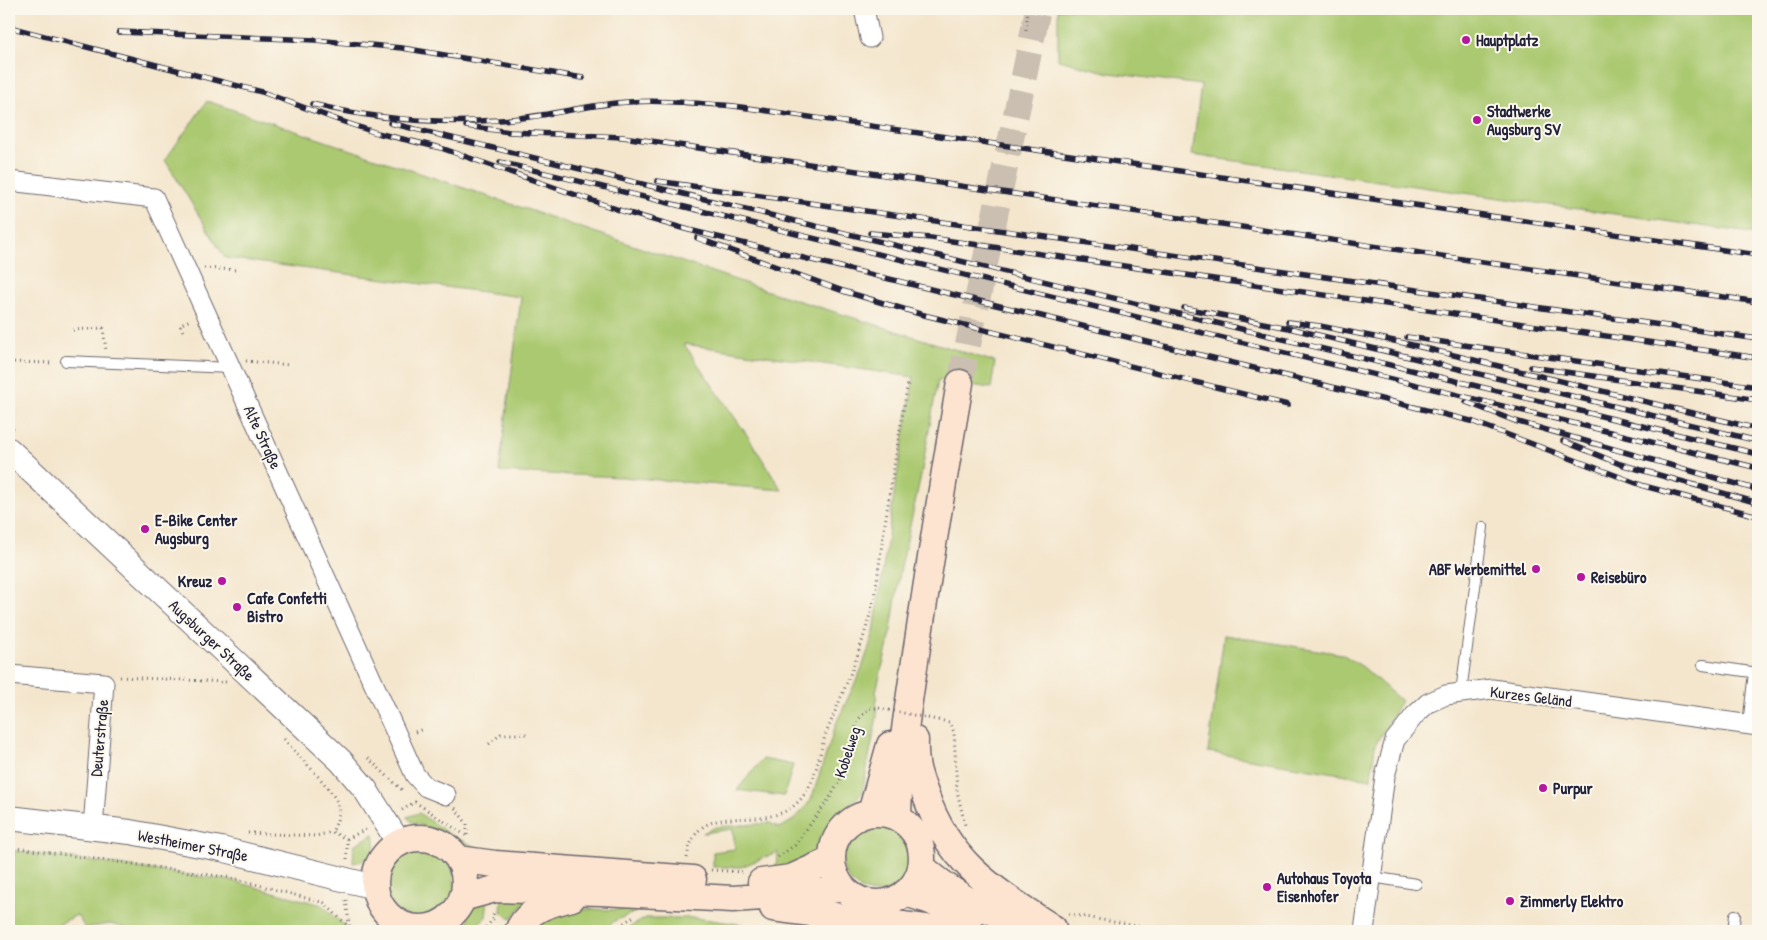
<svg xmlns="http://www.w3.org/2000/svg" width="1767" height="940" font-family="'Patrick Hand',sans-serif">
  <rect width="100%" height="100%" fill="#fbf7ec"/>
  <filter id="ink" filterUnits="userSpaceOnUse"><feTurbulence type="fractalNoise" baseFrequency=".02" numOctaves="2"/><feDisplacementMap in="SourceGraphic" scale="10" xChannelSelector="R" yChannelSelector="G"/><feConvolveMatrix kernelMatrix="1 2 1 2 8 2 1 2 1" color-interpolation-filters="sRGB"/></filter>
  <filter id="wash" filterUnits="userSpaceOnUse"><feTurbulence type="fractalNoise" baseFrequency=".0096" numOctaves="4" result="noise"/><feDisplacementMap in="SourceGraphic" scale="20" xChannelSelector="R" yChannelSelector="G"/><feGaussianBlur stdDeviation="1.12" result="paint"/><feColorMatrix in="noise" values="0 0 0 0 0 0 0 0 0 0 0 0 0 0 0 0 0 1.4 0 .05"/><feComposite in="paint" operator="in"/></filter>
  <g filter="url(#wash)">
    <rect width="100%" height="100%" fill="#f4e6cd"/>
    <path fill="#abc971" stroke="#667656" d="M1058 9H1758V234L1192 155 1201 85 1110 73 1058 60Z
      M207 101 771 292 995 362 991 388 938 380 921 475 900 572 890 637 876 691 877 717 862 793 838 817 818 849 794 868 775 870 778 852 741 867H713V852L735 849 733 829 703 833 716 827 770 823 780 828 795 819 811 800 836 724 862 668 874 632 895 487 914 377 684 344 749 438 782 490 622 477 499 472 521 297 225 258 165 160Z
      M1224 635 1342 654 1363 667 1401 701 1375 745 1371 779 1208 752Z
      M763 759 793 765 784 796 737 790Z
      M419 813 449 834 484 851 464 849 442 833 412 822 407 817Z
      M842 858a35 35 0 1 1 70 0a35 35 0 1 1-70 0Z
      M374 834C378 852 371 861 353 863L354 845Z
      M385 883a35 35 0 1 1 70 0a35 35 0 1 1-70 0Z
      M9 850 233 881 322 905 346 927 335 931H138L110 924 85 928 77 915 46 931H9Z
      M502 896 531 897 511 918 501 912Z
      M488 897 486 917 470 930 468 918 471 906Z
      M568 909 641 910 614 921 605 931H552L531 924Z
      M646 918H697L784 931H623Z"/>
  </g>
  <g filter="url(#ink)">
    <g fill="none" stroke-linecap="round" stroke-linejoin="round">
      <path stroke="#cabfb0" stroke-width="26" stroke-dasharray="26 13" stroke-linecap="butt" d="M960 383 1038 9"/>
      <defs>
        <path id="service" d="M66 361 231 368
          M1703 665 1758 673
          M1461 692 1483 527
          M1748 725 1754 672
          M1372 877 1416 884
          M1733 931 1735 915"/>
        <path id="minor" d="M864 9 870 38
          M9 181 154 198 415 775 426 787 446 795
          M9 675 104 683 93 828
          M1364 931 1385 776 1395 740 1415 715 1428 703 1446 695 1492 689 1758 726"/>
        <path id="tertiary" d="M9 450 341 761 365 789 399 843
          M9 818 130 832 221 849 375 887"/>
        <path id="secondary" d="M915 740C914 764 918 774 926 796 950 865 995 890 1053 928
          M871 813 890 745
          M832 858a45 45 0 1 1 90 0a45 45 0 1 1-90 0Z
          M898 818C899 759 909 700 918 641 931 555 945 469 960 383
          M375 883a45 45 0 1 1 90 0a45 45 0 1 1-90 0Z
          M458 859 495 864 693 879
          M921 866C956 897 991 916 1037 925
          M761 882 791 878 831 860
          M905 893 928 900 970 918
          M462 898 495 889 602 892 733 899 817 893 842 888
          M773 908 948 931
          M518 931C527 909 551 903 572 898"/>
      </defs>
      <use href="#service" stroke="#6c676e" stroke-width="12"/>
      <use href="#minor" stroke="#6c676e" stroke-width="21"/>
      <use href="#tertiary" stroke="#6c676e" stroke-width="26"/>
      <use href="#secondary" stroke="#6c676e" stroke-width="29"/>
      <path stroke="#6c676e" stroke-width="3" stroke-dasharray="1 4" stroke-linecap="butt" d="M1026 30 1028 9
        M204 268 236 270
        M73 330 103 328 106 350
        M183 331 180 325 190 320
        M246 361 290 365
        M9 362 53 363
        M9 425 14 430
        M120 677 226 682
        M938 720 949 722 954 732 957 791 965 825
        M415 732 423 729
        M284 739C297 755 330 786 337 802 341 813 337 822 332 832
        M489 744 501 734H529
        M368 758 402 790
        M455 808 467 824V837
        M402 810 415 802 468 837
        M248 833 316 836 332 832 347 839
        M347 839 368 828
        M9 847 233 878 324 903 348 926
        M778 857 795 845 831 796 843 774 858 720 869 708H879
        M687 858C698 787 772 846 806 792 818 774 819 751 827 731 843 692 861 652 871 610 878 583 880 553 885 524 892 477 900 430 908 382
        M347 859V839
        M711 870 742 872
        M346 900 350 931
        M1069 914 1164 931
        M483 931 494 918 493 912
        M611 931 633 917"/>
      <use href="#service" stroke="#fff" stroke-width="10"/>
      <use href="#minor" stroke="#fff" stroke-width="19"/>
      <use href="#tertiary" stroke="#fff" stroke-width="24"/>
      <use href="#secondary" stroke="#fde4d1" stroke-width="26"/>
      <defs>
        <path id="rail" d="M9 27 262 92 338 120 377 133 441 148 625 212 689 230 1471 421 1644 486 1758 516
          M119 32 315 40 402 48 583 78
          M312 104C372 119 438 124 500 120 539 118 578 107 616 103 655 99 695 103 734 106L1758 255
          M390 123 1758 454
          M466 126 510 132 623 137 1758 302
          M500 162 1758 468
          M657 181 1758 339
          M870 233 931 238 1758 358
          M697 238 843 291 920 314 1288 405
          M1184 308 1289 328 1758 441
          M1288 322 1320 326 1404 343 1758 429
          M1407 337 1758 387
          M1531 367 1758 400
          M1466 402 1515 421 1758 490
          M1563 441 1620 464 1758 503"/>
      </defs>
      <use href="#rail" stroke="#22223b" stroke-width="5.5"/>
      <use href="#rail" stroke="#fbf7ec" stroke-width="4" stroke-dasharray="11" stroke-linecap="butt"/>
      <path stroke="#6c676e" stroke-width="3" stroke-dasharray="1 4" stroke-linecap="butt" d="M879 708 938 720"/>
    </g>
  </g>
  <g fill="#b5179e" stroke="#fbf7ec" stroke-width="2">
    <circle cx="1466" cy="40" r="5"/>
    <circle cx="1477" cy="120" r="5"/>
    <circle cx="145" cy="529" r="5"/>
    <circle cx="1536" cy="569" r="5"/>
    <circle cx="1581" cy="577" r="5"/>
    <circle cx="222" cy="581" r="5"/>
    <circle cx="237" cy="607" r="5"/>
    <circle cx="1543" cy="788" r="5"/>
    <circle cx="1267" cy="887" r="5"/>
    <circle cx="1510" cy="901" r="5"/>
  </g>
  <g text-anchor="middle" dominant-baseline="central" stroke-width="4" stroke-linejoin="round" paint-order="stroke">
    <g font-size="16" font-weight="bold" fill="#22223b" stroke="#fbf7ec" text-anchor="start">
      <text x="1476" y="40">Hauptplatz</text>
      <text x="1487" y="111">Stadtwerke<tspan x="1487" dy="18">Augsburg SV</tspan></text>
      <text x="155" y="520">E-Bike Center<tspan x="155" dy="18">Augsburg</tspan></text>
      <text x="1526" y="569" text-anchor="end">ABF Werbemittel</text>
      <text x="1591" y="577">Reisebüro</text>
      <text x="212" y="581" text-anchor="end">Kreuz</text>
      <text x="247" y="598">Cafe Confetti<tspan x="247" dy="18">Bistro</tspan></text>
      <text x="1553" y="788">Purpur</text>
      <text x="1277" y="878">Autohaus Toyota<tspan x="1277" dy="18">Eisenhofer</tspan></text>
      <text x="1520" y="901">Zimmerly Elektro</text>
    </g>
    <g font-size="16" fill="#22223b" stroke="#fbf7ec">
      <text transform="translate(263 437) rotate(65)">Alte Straße</text>
      <text transform="translate(212 640) rotate(43)">Augsburger Straße</text>
      <text transform="translate(1531 696) rotate(7)">Kurzes Geländ</text>
      <text transform="translate(99 738) rotate(-85)">Deuterstraße</text>
      <text transform="translate(847 752) rotate(-72)">Kobelweg</text>
      <text transform="translate(193 845) rotate(11)">Westheimer Straße</text>
    </g>
  </g>
  <rect width="1767" height="940" fill="none" stroke="#fbf7ec" stroke-width="30"/>
</svg>
